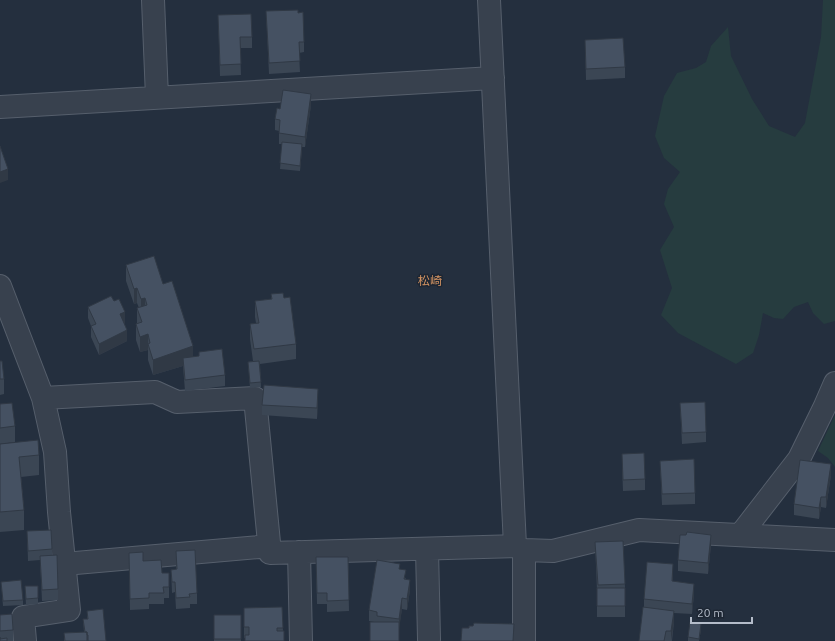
<svg xmlns="http://www.w3.org/2000/svg" width="835" height="641" font-family="Ubuntu,'Noto Sans JP',sans-serif">
  <rect width="100%" height="100%" fill="#242f3e"/>
  <path fill="#263c3f" d="M823 0H835V321L824 324 813 313 808 302 794 307 783 319 774 318 763 313 759 335 753 353 736 364 678 333 661 315 672 288 660 250 674 227 664 204 668 189 680 172 664 158 655 136 664 96 677 73 696 68 706 62 711 46 728 27 731 56 752 99 769 126 795 137 805 123 821 37Z
    M835 415V467L828 458 818 451Z"/>
  <g fill="none" stroke-linecap="round" stroke-linejoin="round">
    <defs>
      <path id="minor" d="M153 0 157 97
        M489 0 515 546
        M0 107 493 78
        M0 286 43 398 55 452 59 512 69 610 23 617 25 641
        M43 398 155 392 177 402 255 398 270 553 515 546 524 550 553 551 639 530 835 540
        M741 534 799 459 825 406 835 383
        M427 549 429 639
        M524 550V641
        M299 552 301 641
        M64 564 270 546"/>
    </defs>
    <use href="#minor" stroke="#565f6c" stroke-width="24"/>
    <use href="#minor" stroke="#38414e" stroke-width="22"/>
  </g>
  <path fill="#3b4654" d="M266 11 298 13 304 42V52L299 53 300 72 269 74Z
    M218 15 252 37V48H240L241 75 220 76Z
    M585 40 625 67V78L586 80Z
    M311 105 305 147H302L300 171 280 169 282 144H279V131L275 130V119L280 109Z
    M126 265 163 284 193 357 199 356V352L225 375V386L185 391 183 366 153 375 148 360V350L140 352 136 340V324H137V308H139L137 303 134 304 126 281Z
    M271 294 284 298 296 344V359L260 364 261 387 250 388 248 362 253 361 250 339V324L256 323 255 317V301L271 299Z
    M88 307 125 323H124L127 341 99 355 91 337V326L88 318Z
    M0 361 4 379V394L0 395Z
    M318 400 317 419 262 415V405Z
    M680 403 706 432V442L682 444Z
    M0 404 15 426V442L0 444Z
    M0 444 39 455V475L21 477 24 510V530L0 532Z
    M660 461 695 493V504L662 505Z
    M622 465 645 479V490L623 491Z
    M831 475 826 508 821 507 819 519 794 515V504Z
    M27 531 52 549V555L58 589V600L42 601 40 560 28 561Z
    M623 541 625 588V617H597V591L595 542Z
    M711 545 708 574 678 571V560Z
    M176 551 197 593V604H190V608L176 609 175 592 172 593 171 570 176 569Z
    M129 553 143 561 162 573 169 587V598H164V604H149V609L130 610Z
    M316 557H348L349 611 327 612V604H317Z
    M400 569 406 579 410 590 407 610 402 609 399 627 369 621V610Z
    M673 575V582L694 594 692 614 674 613V622L672 641H639L644 608V599Z
    M1 582 23 600V605L3 606Z
    M25 586 38 598V604L26 605Z
    M282 607 283 631 244 638V608Z
    M87 611 106 641H64V633L84 632 83 619H87Z
    M0 615 13 630V641H0Z
    M214 615H241V641H214Z
    M701 630 699 641H688V637Z"/>
  <path fill="#303945" d="M311 94V105L305 147V137Z
    M302 144V150L300 171V166Z
    M8 169V180L0 183V172Z
    M137 288V303L134 304V289Z
    M145 298V313L141 315V299Z
    M125 312V323L120 325V314Z
    M127 330V341L99 355V344Z
    M148 334V350L140 352V337Z
    M193 346V362L183 358V366L153 375V360Z
    M318 389V400L317 419V408Z
    M831 464V475L826 508V497Z
    M821 497V507L819 519V508Z
    M711 535V545L708 574V563Z
    M673 564V575L672 592V581Z
    M410 580V590L407 610V599Z
    M694 584V594L692 614V604Z
    M402 598V609L399 630V619Z
    M674 611V622L671 641V631Z
    M701 624V630L699 641Z"/>
  <path fill="#455162" stroke="#303945" d="M298 10V13L303 12 304 42H299L300 61 269 63 266 11Z
    M251 14 252 37H240L241 64 220 65 218 15Z
    M623 38 625 67 586 69 585 40Z
    M283 90 311 94 305 137 279 133 280 120 275 119 277 108 280 109Z
    M282 142 302 144 300 166 280 163Z
    M0 146 8 169 0 172Z
    M154 256 163 284 172 281 193 346 153 360 148 344 150 343 148 334 140 337 136 324 142 322 137 308 147 305 145 298 141 299 137 288 134 289 126 265Z
    M283 293 284 298 290 297 296 344 254 349 250 324 259 323 255 301 272 299 271 294Z
    M111 296 114 301 119 299 125 312 120 314 127 330 99 344 91 326 96 324 88 307Z
    M222 349 225 375 185 380 183 358 199 356V352Z
    M0 361H2L4 379H0Z
    M259 361 261 382 250 383 248 362Z
    M264 385 318 389 317 408 262 405Z
    M705 402 706 432 682 433 680 403Z
    M12 403 15 426 0 428V404Z
    M38 440 39 455 19 457 24 510 0 512V444Z
    M644 453 645 479 623 480 622 454Z
    M694 459 695 493 662 494 660 461Z
    M800 460 831 464 826 497H821L819 508 794 504Z
    M51 530 52 549 28 551 27 531Z
    M687 532 711 535 708 563 678 560 680 535H686Z
    M623 541 625 584 598 585 595 542Z
    M195 550 197 593 189 594 190 597 176 598 175 582H172L171 570 177 569 176 551Z
    M143 552V561L161 560 162 573H169V587H163L164 593H149V598L130 599 129 553Z
    M57 555 58 589 42 590 40 556Z
    M316 557H348L349 600 327 601V593H317Z
    M377 560 400 564 399 569 406 570 404 579 410 580 407 599 402 598 399 619 377 616V612L369 610Z
    M647 562 673 564 672 581 694 584 692 604 644 599Z
    M21 580 23 600 3 601 1 582Z
    M25 586H38V598L26 599Z
    M597 588H625V606H597Z
    M282 607 283 628H277V631H284V641H245V635H249V627H244V608Z
    M643 607 674 611 671 631H666L664 641H639Z
    M103 609 106 641H88V635H87V632H85L83 619H88L87 611Z
    M12 614 13 630 0 631V615Z
    M214 615H241V639H214Z
    M370 622H399V641H370Z
    M690 622 701 624 699 639 688 637Z
    M474 623 514 624 513 641H461L462 628H469V626H473Z
    M87 632V641H65L64 633Z
    M0 637V639L7 638V641H0Z"/>
  <g text-anchor="middle" dominant-baseline="central" stroke-width="3" stroke-linejoin="round" paint-order="stroke">
    <g font-size="12" fill="#d59563" stroke="#1d2633">
      <text x="430" y="280">松崎</text>
    </g>
  </g>
  <path d="M691 617v6h61v-6" fill="none" stroke="#b4bcc9" stroke-width="2"/>
  <text x="697" y="617" font-size="12" fill="#b4bcc9" stroke="#1d2633" stroke-width="3" paint-order="stroke">20 m</text>
</svg>
